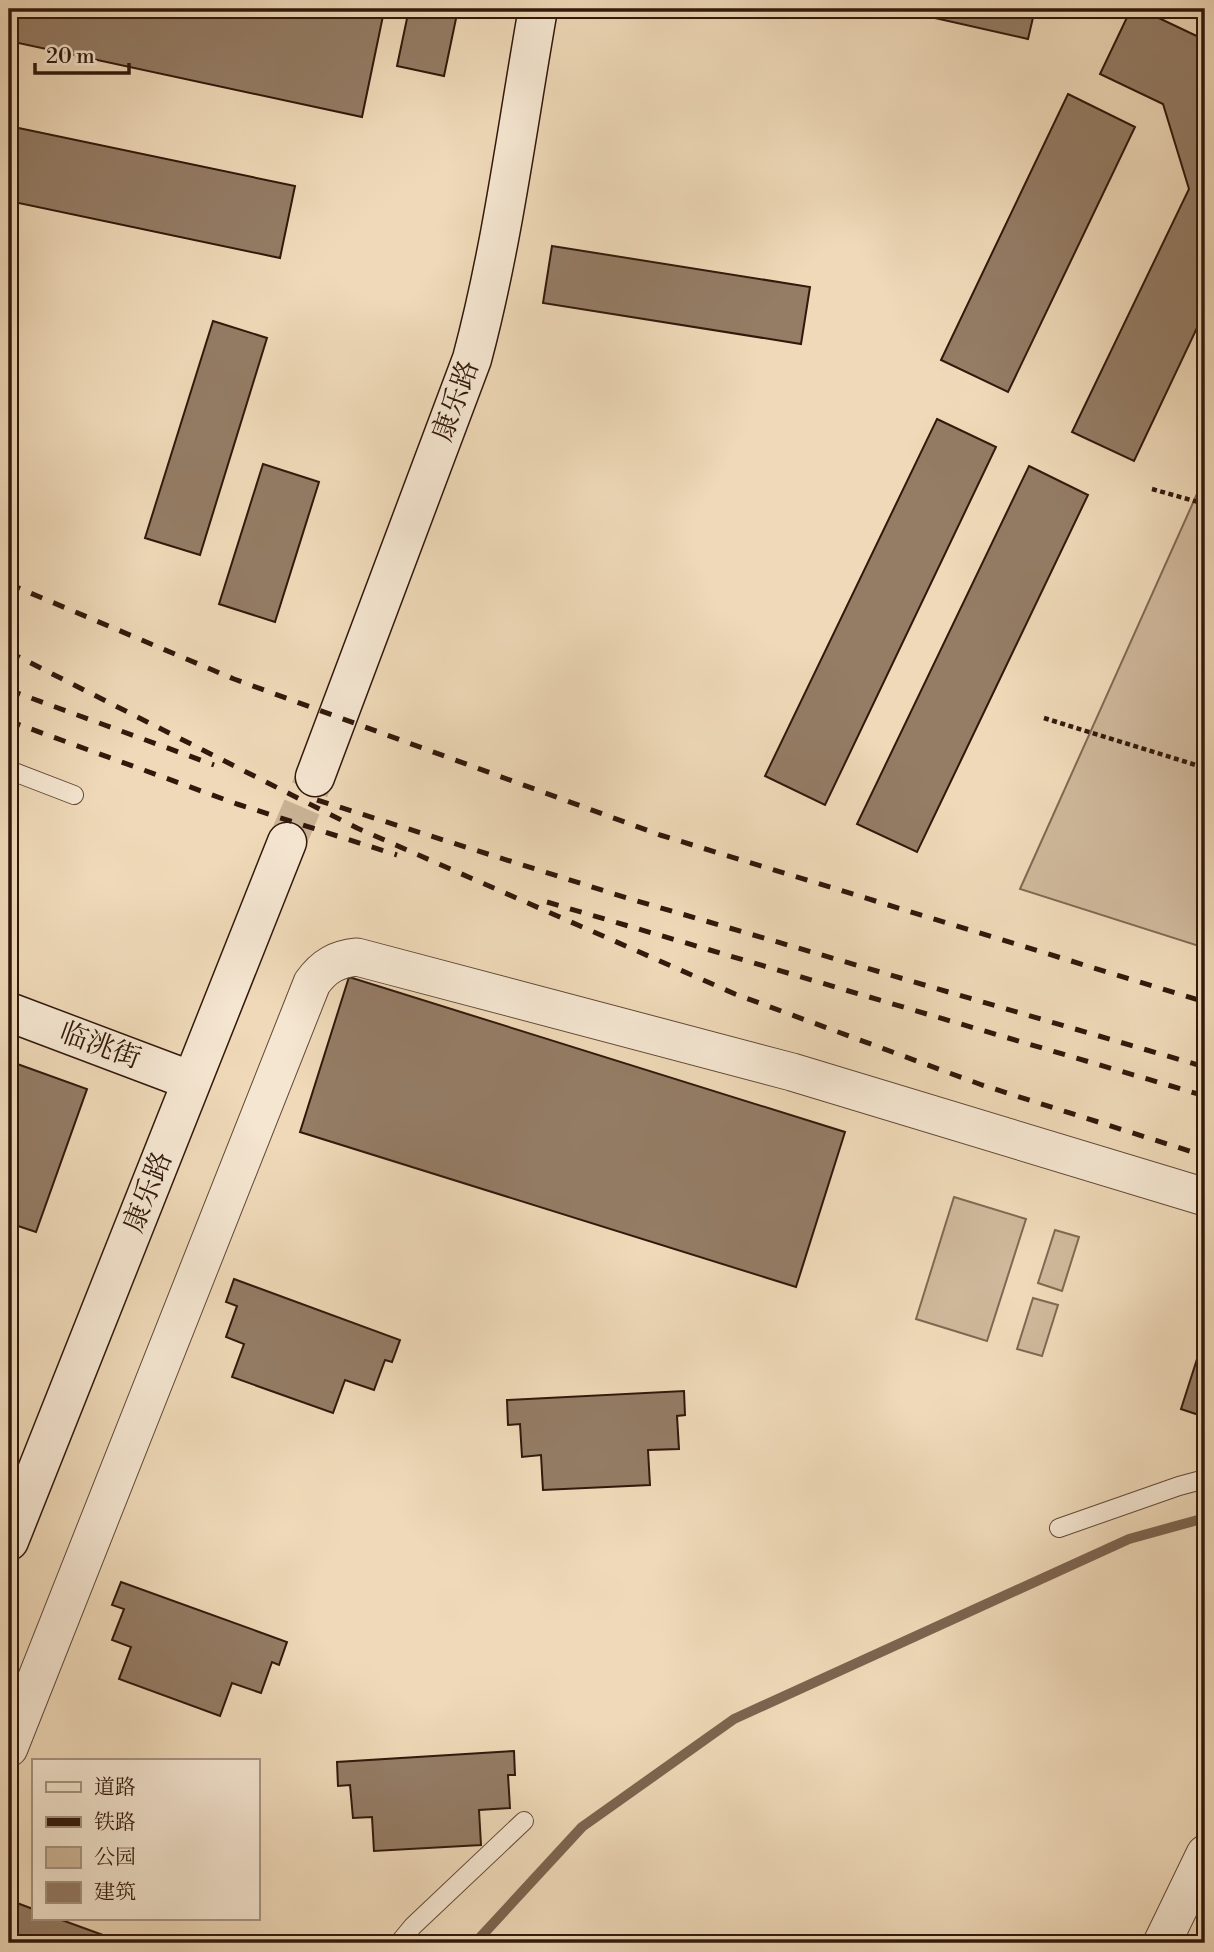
<svg xmlns="http://www.w3.org/2000/svg" width="1214" height="1952" font-family="'Libre Bodoni','Noto Serif SC',serif">
  <rect width="100%" height="100%" fill="#efd9b8"/>
  <filter id="stains"><feTurbulence type="fractalNoise" baseFrequency=".00286" numOctaves="4"/><feColorMatrix values="0 0 0 0 .2 0 0 0 0 .09 0 0 0 0 .02 0 0 0 .5 -.17"/></filter>
  <radialGradient id="worn" r=".72"><stop offset=".6" stop-color="#630" stop-opacity="0"/><stop offset="1" stop-color="#630" stop-opacity=".3"/></radialGradient>
  <path fill="#cfb89b" stroke="#806853" stroke-width="2" d="M1205 476V948L1020 889Z
    M954 1197 1026 1219 987 1341 916 1319Z
    M1055 1230 1079 1237 1062 1291 1038 1283Z
    M1033 1298 1058 1305 1042 1356 1017 1349Z"/>
  <g fill="none" stroke-linecap="round" stroke-linejoin="round">
    <path stroke="#7c644f" stroke-width="10" d="M475 1943 582 1827 734 1719 1129 1539 1205 1518"/>
  </g>
  <path fill="#947c65" stroke="#31180b" stroke-width="2" d="M9 9H376L384 11 362 117 9 41Z
    M409 9H458L444 76 397 66Z
    M895 9H1035L1028 39Z
    M1131 9H1140L1205 40V311L1134 461 1072 432 1189 189 1163 104 1100 74Z
    M1068 94 1135 127 1008 392 941 360Z
    M9 126 295 186 280 258 9 201Z
    M552 246 810 287 801 344 543 303Z
    M213 321 267 338 200 555 145 538Z
    M937 419 996 447 825 805 765 776Z
    M263 464 319 482 275 622 219 604Z
    M1029 466 1088 495 917 852 857 824Z
    M349 977 845 1132 796 1287 300 1132Z
    M9 1061 87 1089 36 1232 9 1223Z
    M234 1279 400 1340 392 1362 385 1360 374 1390 345 1380 333 1413 232 1377 244 1344 226 1337 237 1306 226 1302Z
    M1205 1334V1417L1181 1409Z
    M684 1391 685 1415 677 1416 679 1449 648 1450 650 1485 543 1490 541 1455 522 1457 520 1424 508 1425 507 1400Z
    M121 1582 287 1642 279 1665 272 1662 261 1693 232 1683 220 1716 119 1679 131 1647 112 1640 124 1609 112 1605Z
    M514 1751 515 1775H508L510 1808 479 1810 481 1845 374 1851 372 1817 353 1818 350 1785 338 1786 337 1762Z
    M9 1900 33 1909V1919H59L125 1943H9Z"/>
  <g fill="none" stroke-linecap="round" stroke-linejoin="round">
    <path stroke="#c9b295" stroke-width="38" stroke-dasharray="38 19" stroke-linecap="butt" d="M287 842 315 777"/>
    <defs>
      <path id="lane" d="M9 770 74 795
        M1059 1528 1179 1486 1205 1479
        M399 1943 413 1926 524 1821"/>
      <path id="street" d="M9 1748 312 983C324 966 337 959 357 957L792 1072 1205 1197
        M1162 1943 1205 1854"/>
      <path id="secondary" d="M315 777 472 359C503 243 517 127 538 9
        M9 1012 192 1081
        M9 1541 287 842"/>
    </defs>
    <use href="#lane" stroke="#604836" stroke-width="20"/>
    <use href="#street" stroke="#604836" stroke-width="39"/>
    <use href="#secondary" stroke="#31180b" stroke-width="41"/>
    <path stroke="#31180b" stroke-width="4.5" stroke-dasharray="5 3.5" stroke-linecap="butt" d="M1152 489 1205 504
      M1205 699 1199 766 1205 776
      M1044 718 1199 766"/>
    <use href="#lane" stroke="#f5e6d1" stroke-width="18"/>
    <use href="#street" stroke="#f5e6d1" stroke-width="37"/>
    <use href="#secondary" stroke="#f5e6d1" stroke-width="38"/>
    <path stroke="#31180b" stroke-width="5" stroke-dasharray="12 12" stroke-linecap="butt" d="M9 584 234 679 660 835 1205 1002
      M9 652 357 828 735 994 982 1085 1205 1156
      M9 690 214 765
      M9 721 237 804 397 855
      M317 800 627 898 1205 1067
      M547 902 1205 1096"/>
  </g>
  <g text-anchor="middle" dominant-baseline="central" stroke-width="5" stroke-linejoin="round" paint-order="stroke">
    <g font-size="28" fill="#31180b" stroke="#f5e6d1">
      <text transform="translate(456 401) rotate(-70)">康乐路</text>
      <text transform="translate(100 1046) rotate(20)">临洮街</text>
      <text transform="translate(148 1192) rotate(-68)">康乐路</text>
    </g>
  </g>
  <rect width="1214" height="1952" fill="none" stroke="#efd9b8" stroke-width="35"/>
  <rect x="10" y="10" width="1193" height="1931" fill="none" stroke="#31180b" stroke-width="3.5"/>
  <rect x="18" y="18" width="1179" height="1917" fill="none" stroke="#31180b" stroke-width="2"/>
  <rect x="32" y="1759" width="228" height="161" fill="#f5e6d1" stroke="#a79482" stroke-width="2"/>
  <rect x="46" y="1782" width="35" height="10" fill="#f5e6d1" stroke="#a79482" stroke-width="2"/>
  <text x="94" y="1794" font-size="21" fill="#31180b">道路</text>
  <rect x="46" y="1817" width="35" height="10" fill="#31180b" stroke="#a79482" stroke-width="2"/>
  <text x="94" y="1829" font-size="21" fill="#31180b">铁路</text>
  <rect x="46" y="1847" width="35" height="21" fill="#cfb89b" stroke="#a79482" stroke-width="2"/>
  <text x="94" y="1864" font-size="21" fill="#31180b">公园</text>
  <rect x="46" y="1882" width="35" height="21" fill="#947c65" stroke="#a79482" stroke-width="2"/>
  <text x="94" y="1899" font-size="21" fill="#31180b">建筑</text>
  <path d="M35 63v10h94v-10" fill="none" stroke="#31180b" stroke-width="3.5"/>
  <text x="46" y="63" font-size="21" fill="#31180b" stroke="#f5e6d1" stroke-width="5" paint-order="stroke">20 m</text>
  <rect width="100%" height="100%" filter="url(#stains)"/>
  <rect width="100%" height="100%" fill="url(#worn)"/>
</svg>
